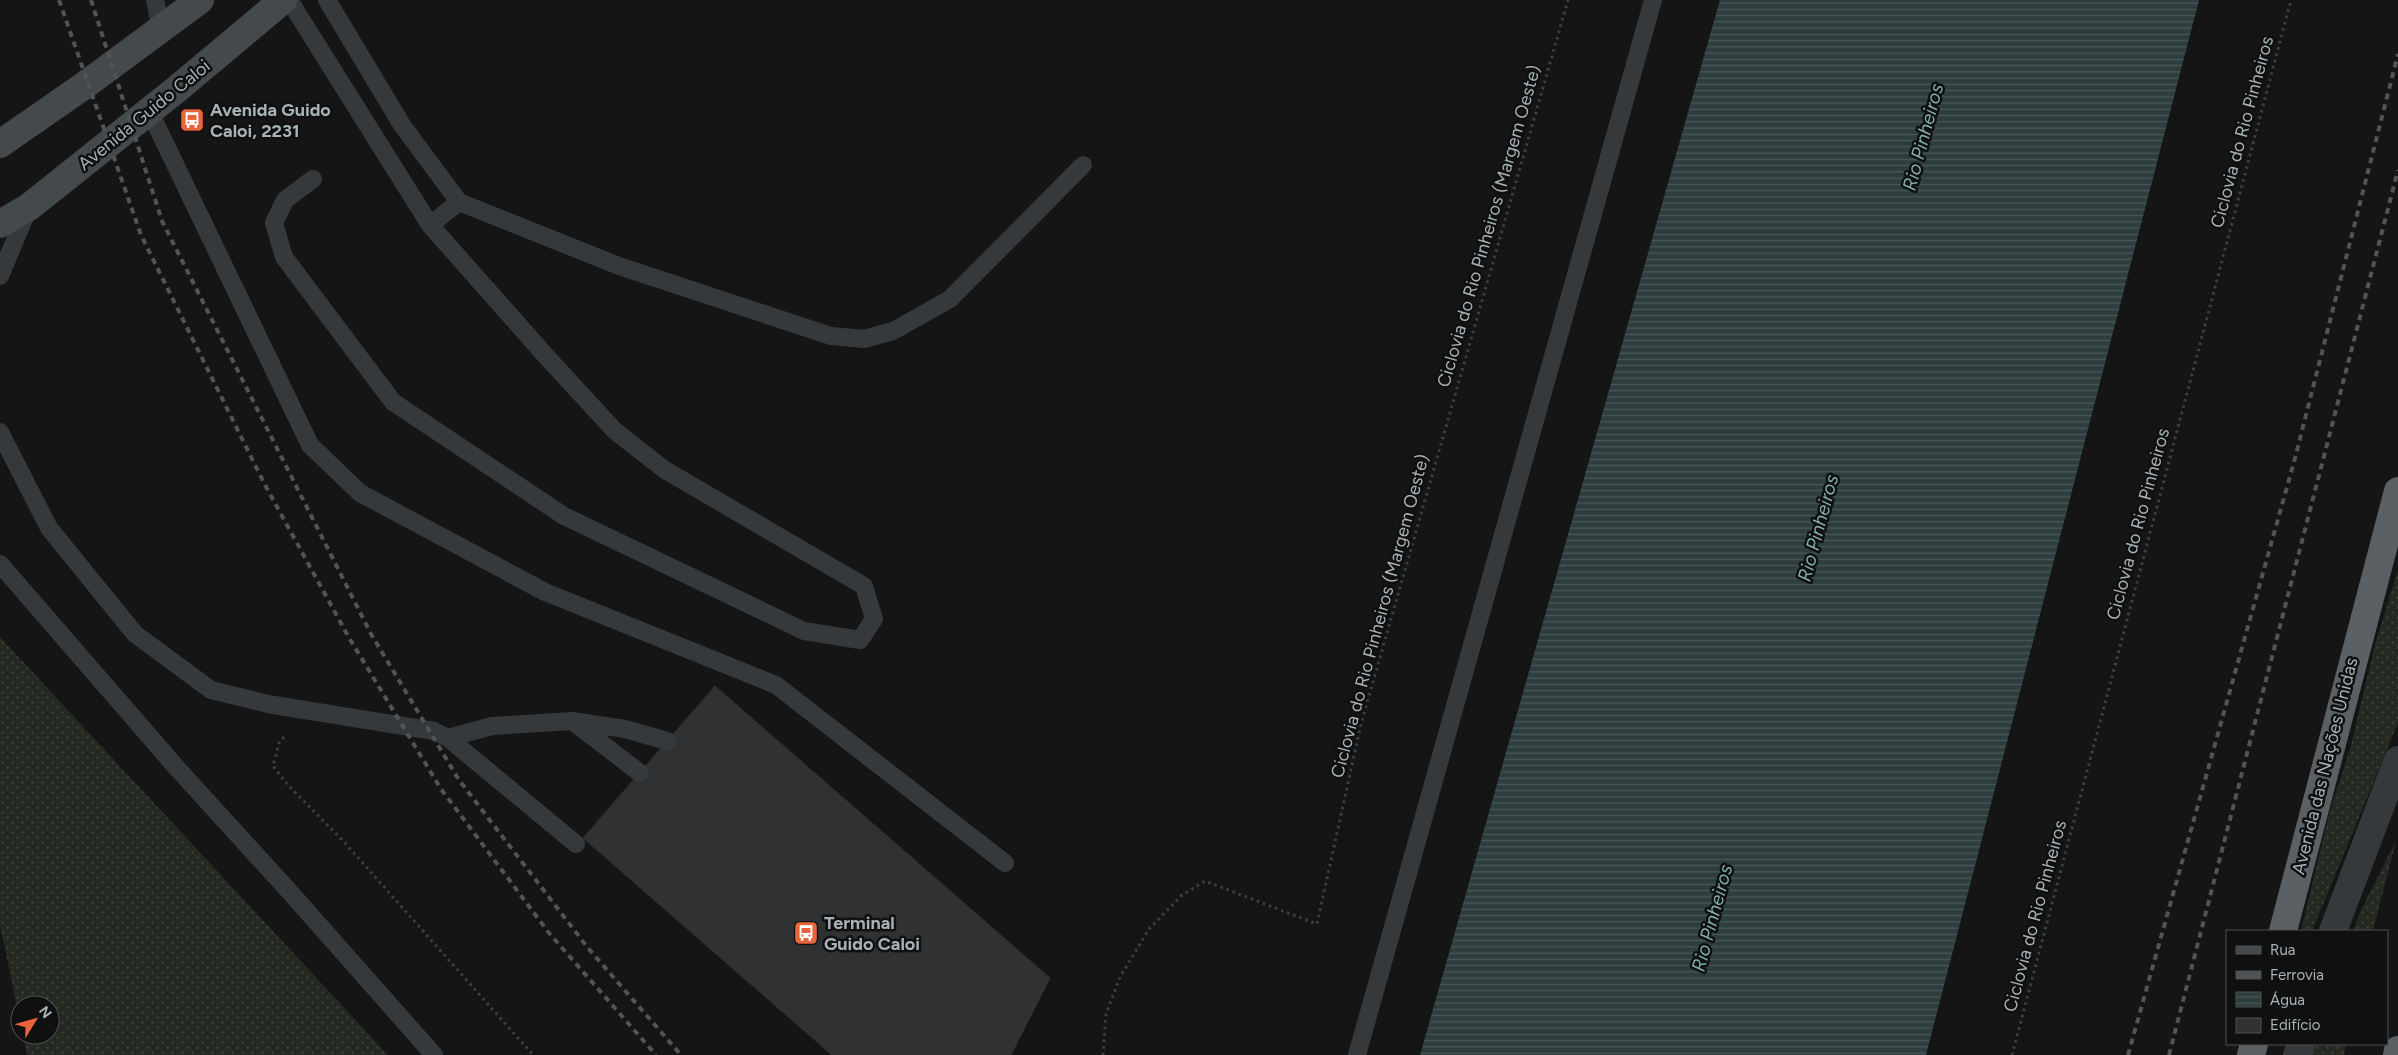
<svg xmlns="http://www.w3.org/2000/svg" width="2398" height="1055" font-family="Figtree,sans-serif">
  <defs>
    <pattern id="grass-dots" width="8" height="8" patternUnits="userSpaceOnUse" patternTransform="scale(1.25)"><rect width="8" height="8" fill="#242921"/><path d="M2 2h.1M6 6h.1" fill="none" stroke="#41463f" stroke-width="1.8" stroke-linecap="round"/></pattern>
    <pattern id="water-rules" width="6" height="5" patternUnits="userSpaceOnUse" patternTransform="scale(1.25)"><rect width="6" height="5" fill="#2e3e3e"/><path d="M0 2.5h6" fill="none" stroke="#495858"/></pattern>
  </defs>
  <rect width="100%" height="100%" fill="#151516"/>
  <path fill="url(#grass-dots)" d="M2398 570V723L2312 931H2301L2329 814 2350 749 2375 645Z
    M0 637 388 1055H27L23 1035H50V1005H20V1021L0 925Z
    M2396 841 2373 931H2353L2362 908Z
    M2311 1044H2346L2344 1055H2307Z"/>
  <path fill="url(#water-rules)" d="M1720 0H2199L1926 1055H1420Z"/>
  <path fill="#303132" stroke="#2f3032" d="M715 686 1050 978 1011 1055H832L583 838Z"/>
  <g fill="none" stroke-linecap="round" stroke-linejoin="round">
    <path stroke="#3c4042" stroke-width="3" stroke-dasharray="2.5 4" stroke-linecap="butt" d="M284 737 279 743 273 766 287 784 345 843 533 1055
      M1103 1055 1106 1014 1120 977 1149 929 1182 895 1205 881 1317 924 1361 724 1568 0
      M2012 1055 2291 0"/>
    <path stroke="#36393b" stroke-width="18" d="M155 0 161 29
      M289 0 430 225 545 355 615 431 665 470 864 586 874 619 860 640 804 631 564 516 393 402 284 257 274 223 285 200 313 179
      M327 0 402 125 459 202
      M149 110 310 445 360 493 545 592 776 685 1005 863
      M430 225 459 202 619 266 831 336 864 339 893 331 950 299 1083 165
      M0 276 29 207
      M0 432 49 528 135 634 211 690 268 704 434 731 448 738 492 726 572 721 625 729 667 741
      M0 564 176 767 289 891 434 1055
      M575 723 640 773
      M448 738 576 844
      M1357 1055 1653 0"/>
    <path stroke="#36393b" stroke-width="28" d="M2333 931 2398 760
      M2297 1055 2301 1044"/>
    <path stroke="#44494b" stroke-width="28" d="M0 144 85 85 200 0
      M0 224 29 207 177 89 283 0"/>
    <path stroke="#5a6063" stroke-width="28" d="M2283 931 2398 491
      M2251 1055 2254 1044
      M2397 1055 2398 1050"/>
    <path stroke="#4f5456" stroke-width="4" stroke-dasharray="6 5" stroke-linecap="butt" d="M59 0 141 235 265 485 348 636 441 789 549 933 656 1055
      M91 0 162 221 371 634 459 780 588 948 681 1055
      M2128 1055 2294 462 2398 54
      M2169 1055 2398 170"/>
  </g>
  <defs>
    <symbol id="bus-square" viewBox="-11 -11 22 22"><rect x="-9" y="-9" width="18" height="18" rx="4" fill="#e8643b" stroke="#101011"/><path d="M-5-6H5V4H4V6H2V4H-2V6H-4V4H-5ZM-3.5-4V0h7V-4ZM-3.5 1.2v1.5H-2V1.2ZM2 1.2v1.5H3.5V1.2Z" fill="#fff"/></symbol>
  </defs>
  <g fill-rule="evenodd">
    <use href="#bus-square" x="178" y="106" width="28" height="28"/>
    <use href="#bus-square" x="792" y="919" width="28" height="28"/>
  </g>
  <g text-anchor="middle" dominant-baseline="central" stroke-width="5" stroke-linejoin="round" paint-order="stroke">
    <g font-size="18" font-weight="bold" fill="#a7b2b6" stroke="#101011" text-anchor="start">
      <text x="210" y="110">Avenida Guido<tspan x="210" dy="21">Caloi, 2231</tspan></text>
      <text x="824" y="923">Terminal<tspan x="824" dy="21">Guido Caloi</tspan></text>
    </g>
    <g font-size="18" fill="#a7b2b6" stroke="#101011">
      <text transform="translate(144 115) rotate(-39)">Avenida Guido Caloi</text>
      <text transform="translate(2242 132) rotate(-75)">Ciclovia do Rio Pinheiros</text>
      <text transform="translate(1489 226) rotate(-74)">Ciclovia do Rio Pinheiros (Margem Oeste)</text>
      <text transform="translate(2138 524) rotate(-75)">Ciclovia do Rio Pinheiros</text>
      <text transform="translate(1380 616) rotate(-75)">Ciclovia do Rio Pinheiros (Margem Oeste)</text>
      <text transform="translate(2325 766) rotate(-76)">Avenida das Nações Unidas</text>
      <text transform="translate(2035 916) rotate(-75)">Ciclovia do Rio Pinheiros</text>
    </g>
    <g font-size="19" font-style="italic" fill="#80adaf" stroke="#101011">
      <text transform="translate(1923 137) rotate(-75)">Rio Pinheiros</text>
      <text transform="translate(1818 528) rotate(-75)">Rio Pinheiros</text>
      <text transform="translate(1712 918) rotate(-75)">Rio Pinheiros</text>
    </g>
  </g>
  <rect x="2226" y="930" width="162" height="115" fill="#101011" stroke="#4c5153"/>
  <rect x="2236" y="946" width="25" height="8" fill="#44494b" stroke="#4c5153"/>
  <text x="2270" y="955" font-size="15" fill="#a7b2b6">Rua</text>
  <rect x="2236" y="971" width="25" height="8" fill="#4f5456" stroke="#4c5153"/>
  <text x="2270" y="980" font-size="15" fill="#a7b2b6">Ferrovia</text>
  <rect x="2236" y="992" width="25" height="15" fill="url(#water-rules)" stroke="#4c5153"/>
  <text x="2270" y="1005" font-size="15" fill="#a7b2b6">Água</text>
  <rect x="2236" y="1018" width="25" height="15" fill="#303132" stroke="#4c5153"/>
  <text x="2270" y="1030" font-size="15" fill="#a7b2b6">Edifício</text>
  <g transform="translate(35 1020) rotate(53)"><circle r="24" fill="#101011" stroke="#4c5153"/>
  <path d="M0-4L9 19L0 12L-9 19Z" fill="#e8643b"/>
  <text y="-8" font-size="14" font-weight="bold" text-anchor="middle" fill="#a7b2b6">N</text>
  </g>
</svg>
